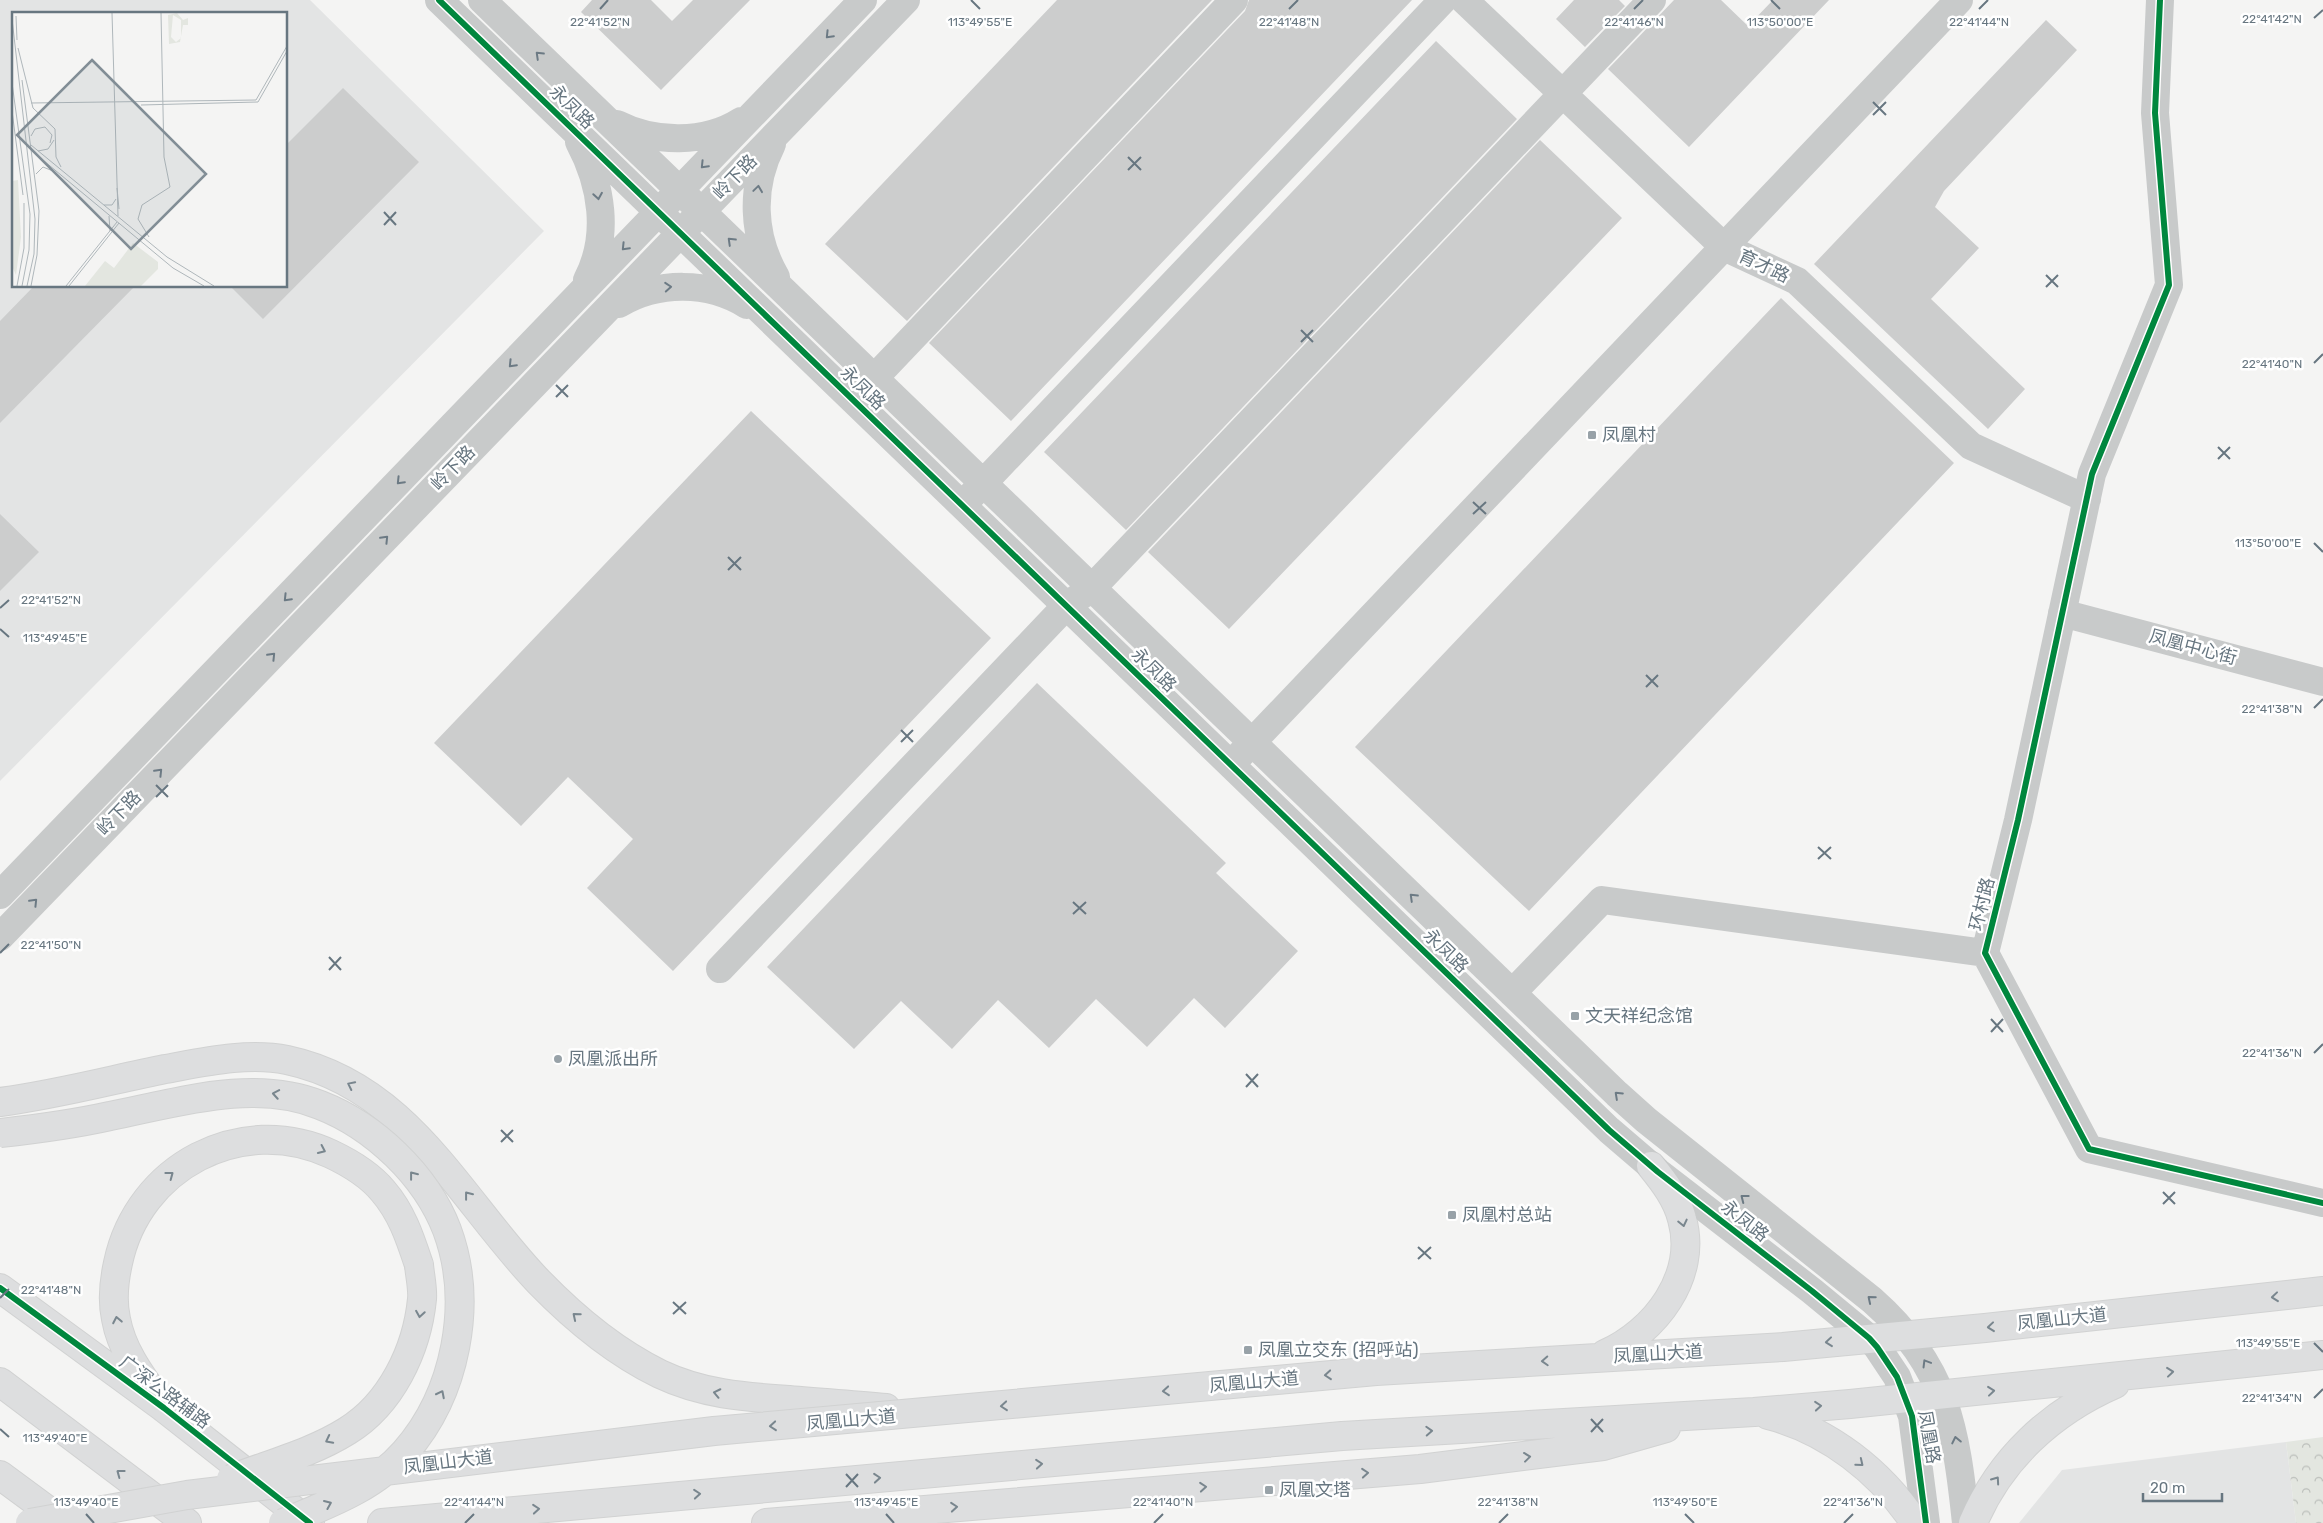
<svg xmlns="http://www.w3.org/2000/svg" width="2323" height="1523" font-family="Rubik,'Noto Sans SC',sans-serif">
  <defs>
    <pattern id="forest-crowns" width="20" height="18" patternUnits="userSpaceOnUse" patternTransform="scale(1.25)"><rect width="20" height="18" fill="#e3e6e0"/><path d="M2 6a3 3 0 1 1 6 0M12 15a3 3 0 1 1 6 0" fill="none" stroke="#bcbfbb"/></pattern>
  </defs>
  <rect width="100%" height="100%" fill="#f4f4f3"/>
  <path fill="#e3e4e4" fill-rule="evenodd" d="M0 0H310L544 231 0 781ZM14 14H286V286H14Z
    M2286 1442 2296 1523H2019L2062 1470Z"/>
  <path fill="url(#forest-crowns)" d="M2323 1437V1523H2296L2286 1442Z"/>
  <path fill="#cccdcd" d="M592 0H651L672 21 693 0H750L661 90 581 12Z
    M1057 0H1212L907 321 825 244Z
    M1249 0H1412L1011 421 929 343 1245 11Z
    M1574 0H1619L1625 6 1585 47 1556 19Z
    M1674 0H1721L1748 26 1773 0H1829L1689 147 1608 69Z
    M2046 20 2077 50 1944 191 1935 207 1979 248 1931 299 2025 389 1988 429 1814 264Z
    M1436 41 1517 119 1126 530 1044 452Z
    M343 88 419 162 263 319 230 286H286V145Z
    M1540 140 1622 218 1229 629 1148 552Z
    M34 286H135L0 423V321Z
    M1781 298 1954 463 1529 911 1355 747Z
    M751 411 991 638 673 971 587 888 633 839 568 777 521 826 434 743Z
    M0 514 39 552 0 591Z
    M1037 683 1226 863 1216 873 1298 951 1225 1028 1194 998 1147 1047 1096 999 1049 1048 998 1000 952 1049 901 1001 854 1049 767 967Z"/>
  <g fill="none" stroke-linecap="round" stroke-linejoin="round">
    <defs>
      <path id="major" d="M0 1102C55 1095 111 1080 165 1069 204 1062 248 1052 287 1060 409 1086 460 1200 539 1282 573 1317 615 1352 660 1374 702 1394 744 1397 789 1400 821 1403 854 1405 886 1408
        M0 1288 164 1408 310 1523
        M1605 1354C1655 1332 1698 1276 1682 1219 1677 1199 1664 1182 1651 1166
        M1376 1371 1783 1347 1985 1328 2323 1291
        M164 1408C145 1381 122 1353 116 1319 112 1301 114 1281 118 1263 138 1167 241 1112 331 1154 350 1163 369 1174 383 1191 402 1213 410 1238 419 1265
        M1768 1415C1828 1430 1881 1472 1915 1523
        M382 1523 1342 1436 1754 1412 1850 1404 2323 1355
        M766 1523 1420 1469 1603 1446 1666 1428
        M1973 1523C2000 1459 2051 1412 2115 1384"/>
      <path id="highway" d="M0 1382 187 1523
        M0 1475 65 1523"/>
    </defs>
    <use href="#major" stroke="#d1d2d2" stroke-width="30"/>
    <use href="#highway" stroke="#d0d1d1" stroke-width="30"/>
    <path stroke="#c8caca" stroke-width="28" d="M439 0 1609 1130 1658 1172 1812 1291 1869 1338 1877 1347 1897 1377 1912 1416 1926 1523
      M482 0 1617 1094 1646 1120 1872 1300C1947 1366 1956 1429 1966 1523
      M1464 0 1724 247 1797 281 1971 446 2087 499
      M2160 0 2155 113 2169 285 2092 474 2018 820 1985 953 2089 1149 2323 1203
      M617 124C654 143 705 144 741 121
      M579 142C602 185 610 236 587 280
      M772 144C750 187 752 236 776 277
      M619 304C658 281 708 281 747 305
      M861 392 1234 0
      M970 497 1443 0
      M2062 613 2323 682
      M1239 756 1959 0
      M0 895 863 0
      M0 937 906 0
      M720 969 1066 606 1092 588 1652 0
      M1512 993 1602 900 1985 953"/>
    <use href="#major" stroke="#dddedf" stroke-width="28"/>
    <use href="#highway" stroke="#dddedf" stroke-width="28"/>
    <defs>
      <path id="major-bridge" d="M0 1133C37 1129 74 1124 110 1116 176 1103 254 1078 320 1105 374 1126 426 1175 447 1230 474 1303 456 1394 405 1452 374 1488 326 1505 283 1523
        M231 1479C269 1464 312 1453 347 1431 391 1404 417 1350 422 1299 423 1289 420 1276 419 1265
        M30 1523 187 1495 714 1431 1376 1371"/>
    </defs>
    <use href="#major-bridge" stroke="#d1d2d2" stroke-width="30" stroke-linecap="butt"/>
    <use href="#major-bridge" stroke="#dddedf" stroke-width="28"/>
    <defs>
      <path id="cycleway" d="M439 0 1609 1130 1658 1172 1812 1291 1869 1338 1877 1347 1897 1377 1912 1416 1926 1523
        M2160 0 2155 113 2169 285 2092 474 2018 820 1985 953 2089 1149 2323 1203
        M0 1288 164 1408 310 1523"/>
    </defs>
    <use href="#cycleway" stroke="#fff" stroke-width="9"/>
    <use href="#cycleway" stroke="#00873e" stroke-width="6"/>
  </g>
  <defs><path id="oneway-chevron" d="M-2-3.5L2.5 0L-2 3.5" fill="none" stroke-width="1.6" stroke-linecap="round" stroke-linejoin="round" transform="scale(1.25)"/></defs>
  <g stroke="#6c7a84">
    <use href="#oneway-chevron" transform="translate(829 35) rotate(134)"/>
    <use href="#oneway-chevron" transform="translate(539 55) rotate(-136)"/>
    <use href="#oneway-chevron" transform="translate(704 165) rotate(134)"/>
    <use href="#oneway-chevron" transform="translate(758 189) rotate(-82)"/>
    <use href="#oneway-chevron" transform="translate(598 196) rotate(81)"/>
    <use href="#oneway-chevron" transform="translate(731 241) rotate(-136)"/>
    <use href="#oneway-chevron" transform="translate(625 247) rotate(134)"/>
    <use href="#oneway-chevron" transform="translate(668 287) rotate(-4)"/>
    <use href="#oneway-chevron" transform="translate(512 364) rotate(134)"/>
    <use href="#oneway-chevron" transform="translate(400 481) rotate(134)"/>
    <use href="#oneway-chevron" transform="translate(385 539) rotate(-46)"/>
    <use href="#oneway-chevron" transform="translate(287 598) rotate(134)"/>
    <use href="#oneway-chevron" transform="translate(272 656) rotate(-46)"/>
    <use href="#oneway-chevron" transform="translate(159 772) rotate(-46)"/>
    <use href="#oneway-chevron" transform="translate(1413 897) rotate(-136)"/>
    <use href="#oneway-chevron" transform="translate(34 902) rotate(-46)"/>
    <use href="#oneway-chevron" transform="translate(1618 1095) rotate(-137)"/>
    <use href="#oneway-chevron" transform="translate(1744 1198) rotate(-142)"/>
    <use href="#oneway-chevron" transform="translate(1871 1299) rotate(-140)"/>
    <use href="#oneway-chevron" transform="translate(1926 1363) rotate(-121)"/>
    <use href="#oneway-chevron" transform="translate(1956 1440) rotate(-102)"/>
  </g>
  <g stroke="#79868e">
    <use href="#oneway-chevron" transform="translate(351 1085) rotate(-154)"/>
    <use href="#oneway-chevron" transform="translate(276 1094) rotate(-170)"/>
    <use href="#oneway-chevron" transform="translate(322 1150) rotate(25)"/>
    <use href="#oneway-chevron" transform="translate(170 1175) rotate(-37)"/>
    <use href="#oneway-chevron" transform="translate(413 1175) rotate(-128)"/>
    <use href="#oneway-chevron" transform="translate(468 1195) rotate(-128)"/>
    <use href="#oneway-chevron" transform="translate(1683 1223) rotate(77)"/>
    <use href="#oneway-chevron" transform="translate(2275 1297) rotate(174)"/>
    <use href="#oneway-chevron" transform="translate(420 1314) rotate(99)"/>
    <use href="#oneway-chevron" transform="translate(576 1316) rotate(-140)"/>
    <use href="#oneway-chevron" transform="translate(117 1320) rotate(-101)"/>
    <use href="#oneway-chevron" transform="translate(1991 1327) rotate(174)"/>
    <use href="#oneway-chevron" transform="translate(1829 1342) rotate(174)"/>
    <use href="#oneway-chevron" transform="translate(1545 1361) rotate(177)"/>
    <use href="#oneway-chevron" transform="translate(2170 1372) rotate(-6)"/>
    <use href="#oneway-chevron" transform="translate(1328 1375) rotate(175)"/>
    <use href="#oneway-chevron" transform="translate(1166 1391) rotate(175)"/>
    <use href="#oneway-chevron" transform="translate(1991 1391) rotate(-6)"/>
    <use href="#oneway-chevron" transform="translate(717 1393) rotate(-168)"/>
    <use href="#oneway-chevron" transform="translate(441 1394) rotate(-63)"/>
    <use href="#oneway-chevron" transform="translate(1004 1406) rotate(175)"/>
    <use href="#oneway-chevron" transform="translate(1818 1406) rotate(-5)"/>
    <use href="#oneway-chevron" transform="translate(773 1426) rotate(175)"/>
    <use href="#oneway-chevron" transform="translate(1429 1431) rotate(-3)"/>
    <use href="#oneway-chevron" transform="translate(329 1440) rotate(153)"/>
    <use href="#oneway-chevron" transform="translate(1527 1457) rotate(-7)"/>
    <use href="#oneway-chevron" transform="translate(1860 1463) rotate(39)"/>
    <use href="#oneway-chevron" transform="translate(1039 1464) rotate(-5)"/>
    <use href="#oneway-chevron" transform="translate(120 1473) rotate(-143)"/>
    <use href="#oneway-chevron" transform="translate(1365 1473) rotate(-5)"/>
    <use href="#oneway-chevron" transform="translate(877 1478) rotate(-5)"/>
    <use href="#oneway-chevron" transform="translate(1996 1480) rotate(-55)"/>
    <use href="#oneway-chevron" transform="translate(1203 1487) rotate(-5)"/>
    <use href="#oneway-chevron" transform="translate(697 1494) rotate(-5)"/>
    <use href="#oneway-chevron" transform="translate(328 1504) rotate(-23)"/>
    <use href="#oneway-chevron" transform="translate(954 1507) rotate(-5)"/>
    <use href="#oneway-chevron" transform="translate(536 1509) rotate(-5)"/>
  </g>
  <path fill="none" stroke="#677680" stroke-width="2" d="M971 0 980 9M1771 0 1780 9M600 9 608 0M1289 9 1298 0M1634 9 1643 0M1979 9 1988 0M2314 18 2323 10M1873 102 1886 115M1873 115 1886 102M1128 157 1141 170M1128 170 1141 157M384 212 396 225M384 225 396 212M2046 275 2058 287M2046 287 2058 275M1301 330 1313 342M1301 342 1313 330M2314 363 2323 354M556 385 568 397M556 397 568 385M2218 447 2230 459M2218 459 2230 447M1473 502 1486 514M1473 514 1486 502M2314 543 2323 552M728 557 741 570M728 570 741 557M0 608 9 600M0 629 9 637M1646 675 1658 687M1646 687 1658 675M2314 708 2323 699M901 730 913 742M901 742 913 730M156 785 168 797M156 797 168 785M1818 847 1831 859M1818 859 1831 847M1073 902 1086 914M1073 914 1086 902M0 953 9 944M329 957 341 970M329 970 341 957M1991 1019 2003 1032M1991 1032 2003 1019M2314 1053 2323 1044M1246 1074 1258 1087M1246 1087 1258 1074M501 1130 513 1142M501 1142 513 1130M2163 1192 2175 1204M2163 1204 2175 1192M1418 1247 1431 1259M1418 1259 1431 1247M0 1298 9 1289M673 1302 686 1314M673 1314 686 1302M2314 1343 2323 1352M2314 1398 2323 1389M1591 1419 1603 1432M0 1429 9 1437M1591 1432 1603 1419M846 1474 858 1487M846 1487 858 1474M86 1514 94 1523M886 1514 894 1523M1685 1514 1694 1523M465 1523 474 1514M1154 1523 1163 1514M1499 1523 1508 1514M1844 1523 1853 1514"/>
  <g fill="#98a2a8" stroke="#fff" stroke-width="2">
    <rect x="1587" y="430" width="10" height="10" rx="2.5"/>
    <rect x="1570" y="1011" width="10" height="10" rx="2.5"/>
    <circle cx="558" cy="1059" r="5"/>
    <rect x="1447" y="1210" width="10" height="10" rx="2.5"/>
    <rect x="1243" y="1345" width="10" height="10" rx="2.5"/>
    <rect x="1264" y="1485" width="10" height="10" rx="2.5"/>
  </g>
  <g text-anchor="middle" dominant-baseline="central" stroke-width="5" stroke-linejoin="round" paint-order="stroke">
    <g font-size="18" fill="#677680" stroke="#fff">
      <text transform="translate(572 107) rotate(44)">永凤路</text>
      <text transform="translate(735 177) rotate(-46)">岭下路</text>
      <text transform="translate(1764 266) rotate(25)">育才路</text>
      <text transform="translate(863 388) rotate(44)">永凤路</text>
      <text transform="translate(453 468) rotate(-46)">岭下路</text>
      <text transform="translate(2193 647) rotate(15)">凤凰中心街</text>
      <text transform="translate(1154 670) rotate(44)">永凤路</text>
      <text transform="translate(119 813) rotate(-46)">岭下路</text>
      <text transform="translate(1982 904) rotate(-76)">环村路</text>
      <text transform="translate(1446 951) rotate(44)">永凤路</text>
      <text transform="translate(1745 1221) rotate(38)">永凤路</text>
      <text transform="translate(2062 1319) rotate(-6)">凤凰山大道</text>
      <text transform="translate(1658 1354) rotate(-3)">凤凰山大道</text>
      <text transform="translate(1254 1382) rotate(-5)">凤凰山大道</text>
      <text transform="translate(165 1392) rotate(37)">广深公路辅路</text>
      <text transform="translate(851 1420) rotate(-5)">凤凰山大道</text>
      <text transform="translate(1929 1437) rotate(80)">凤凰路</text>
      <text transform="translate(448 1462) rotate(-7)">凤凰山大道</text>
    </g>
    <g font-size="18" fill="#677680" stroke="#fff" text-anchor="start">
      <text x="1602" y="435">凤凰村</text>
      <text x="1585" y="1016">文天祥纪念馆</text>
      <text x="568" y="1059">凤凰派出所</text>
      <text x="1462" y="1215">凤凰村总站</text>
      <text x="1258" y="1350">凤凰立交东 (招呼站)</text>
      <text x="1279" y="1490">凤凰文塔</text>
    </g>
  </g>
  <g transform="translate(12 12)">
    <rect width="275" height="275" fill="#f4f4f3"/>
    <path d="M165 1 171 8 176 6V13H171L168 30 157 32 156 3ZM161 3 169 8V26L164 30 159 25Z" fill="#e3e6e0" fill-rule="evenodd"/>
    <path d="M6 168 9 225 4 263 0 254V169ZM121 231 146 250V257L129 274H73L93 249 102 256Z" fill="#e3e6e0"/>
    <path fill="none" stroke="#afb7bb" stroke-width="1" d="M100 1 106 204M4 4 5 28M0 7 23 207 22 242 15 274M6 36 21 96 43 117 44 145 49 155M10 68 27 199 25 243 19 274M0 71 18 202 17 238 10 274M19 91 244 88 275 34M129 93 246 90 275 39M0 99 11 183M19 124 23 117 33 115 40 123 38 131M19 133 155 245 202 274M20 139 161 256 192 274M26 139 36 137 42 128M24 162 31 155 41 159M105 176 107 197M92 193H100L104 187M97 204 98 219M137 225 126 207 130 193 158 175 152 145 149 1M5 274 12 236V191M54 274 105 210M57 274 107 211"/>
    <path fill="#828e96" fill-opacity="0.15" stroke="#828e96" stroke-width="2.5" d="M80 48 194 162 119 237 5 123Z"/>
    <rect width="275" height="275" fill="none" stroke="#677680" stroke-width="2.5"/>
  </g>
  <g font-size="12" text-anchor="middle" fill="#677680" stroke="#fff" stroke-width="5" stroke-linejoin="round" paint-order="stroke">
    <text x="2272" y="23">22°41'42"N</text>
    <text x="600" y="26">22°41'52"N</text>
    <text x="980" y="26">113°49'55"E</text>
    <text x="1289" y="26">22°41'48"N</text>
    <text x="1634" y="26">22°41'46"N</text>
    <text x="1780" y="26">113°50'00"E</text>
    <text x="1979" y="26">22°41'44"N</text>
    <text x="2272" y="368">22°41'40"N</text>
    <text x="2268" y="547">113°50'00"E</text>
    <text x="51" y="604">22°41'52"N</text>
    <text x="55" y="642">113°49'45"E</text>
    <text x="2272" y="713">22°41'38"N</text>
    <text x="51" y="949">22°41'50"N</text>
    <text x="2272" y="1057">22°41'36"N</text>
    <text x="51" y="1294">22°41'48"N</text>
    <text x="2268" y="1347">113°49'55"E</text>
    <text x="2272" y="1402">22°41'34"N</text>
    <text x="55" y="1442">113°49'40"E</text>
    <text x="86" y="1506">113°49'40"E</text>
    <text x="474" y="1506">22°41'44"N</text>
    <text x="886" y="1506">113°49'45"E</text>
    <text x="1163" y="1506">22°41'40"N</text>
    <text x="1508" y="1506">22°41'38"N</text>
    <text x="1685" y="1506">113°49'50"E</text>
    <text x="1853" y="1506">22°41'36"N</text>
  </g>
  <path d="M2143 1493v8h79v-8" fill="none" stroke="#677680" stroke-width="2.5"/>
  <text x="2150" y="1493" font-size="15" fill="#677680" stroke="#ffffff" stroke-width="4" paint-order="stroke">20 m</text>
</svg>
